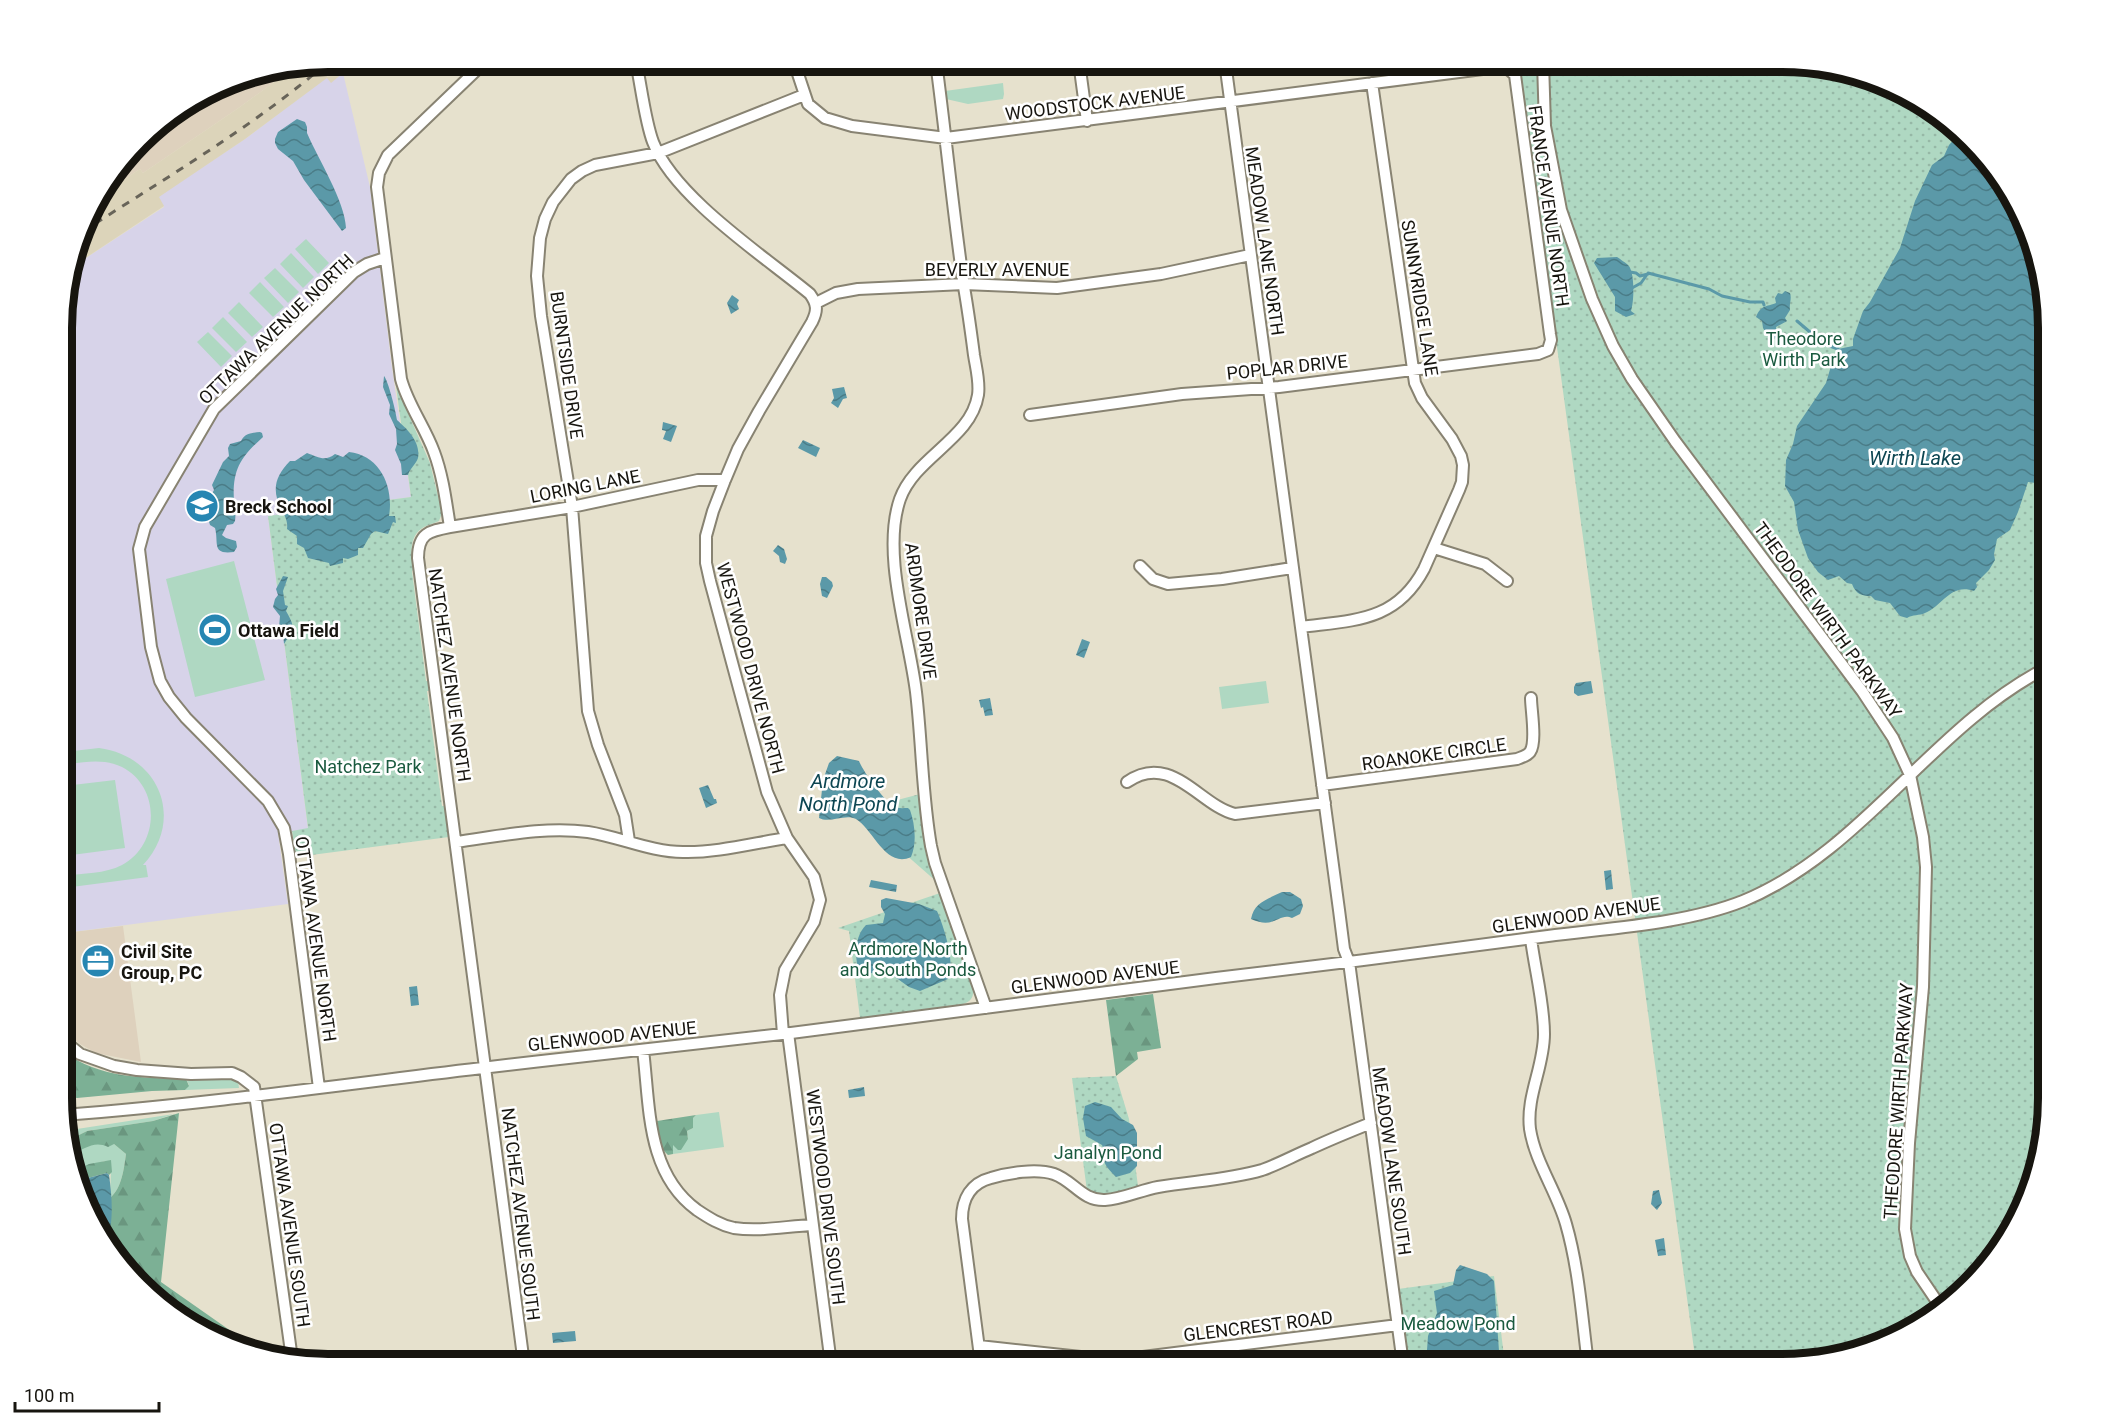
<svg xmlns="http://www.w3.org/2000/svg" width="2110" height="1426" font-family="Roboto,sans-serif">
  <defs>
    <pattern id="forest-firs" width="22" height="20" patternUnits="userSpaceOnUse" patternTransform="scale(1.5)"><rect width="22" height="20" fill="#7cb095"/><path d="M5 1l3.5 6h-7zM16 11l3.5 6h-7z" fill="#6a967f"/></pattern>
    <pattern id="park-dots" width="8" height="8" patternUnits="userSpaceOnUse" patternTransform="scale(1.5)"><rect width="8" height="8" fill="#afd8c2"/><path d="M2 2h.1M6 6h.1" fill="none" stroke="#96b8a6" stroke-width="1.8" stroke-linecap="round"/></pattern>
    <pattern id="water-waves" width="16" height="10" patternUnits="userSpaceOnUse" patternTransform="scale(1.5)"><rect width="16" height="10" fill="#5b99a8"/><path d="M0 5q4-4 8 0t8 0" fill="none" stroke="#4a7c87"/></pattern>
  </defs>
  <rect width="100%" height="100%" fill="#e6e1cd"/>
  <path fill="#ded1bd" d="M292 69 237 109 143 173 140 169 101 195 152 128 227 82Z
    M123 926 141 1062 96 1053 80 1044 64 1031V933Z"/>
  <path fill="#d7d3e9" d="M343 73 370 187 392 368 411 497 268 516 308 829 278 833 288 904 64 933V294L72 267 164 207 158 197 245 139 327 77 331 82Z"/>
  <path fill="#dcd4ba" d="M328 62H356L331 83 327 78 245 139 159 197 164 206 72 267 89 210 101 195 140 169 143 173 237 109 292 69Z"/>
  <path fill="#afd8c2" d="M1003 83 1004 94 1003 99 968 104 946 99 945 91Z
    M306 239 329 263 318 274 295 249Z
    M291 253 314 277 303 288 280 264Z
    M275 268 299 292 288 303 264 278Z
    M260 282 284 307 273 317 249 293Z
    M239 302 263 327 252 337 228 313Z
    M223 317 247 342 236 352 212 328Z
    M208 332 232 356 221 367 197 342Z
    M234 561 265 680 195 697 166 579Z
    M1266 681 1269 703 1222 709 1219 687Z
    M99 748C160 756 185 820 143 865H146L148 877 64 888V876C83 873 105 874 122 865 160 845 161 787 122 767 103 758 84 762 64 765V752Z
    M115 780 125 848 64 856V786Z
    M229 1078 238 1081 239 1088 185 1090 189 1085 186 1079Z
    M719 1112 724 1147 673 1154 672 1145 688 1139 687 1131 693 1128V1118L696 1115Z
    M174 1114 153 1121 87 1131 79 1135 65 1136 64 1131Z
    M100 1143 114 1144 126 1154C124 1168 122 1188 110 1198L111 1167 105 1161 77 1170 71 1154 91 1144Z"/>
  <path fill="url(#forest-firs)" d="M1153 994 1161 1048 1137 1052 1138 1059 1116 1076 1106 1000Z
    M64 1052C99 1078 143 1078 186 1079L189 1086 185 1090 152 1091 77 1098 64 1096Z
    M179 1113 161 1282 238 1336 255 1352 243 1350 180 1319 173 1312V1309L169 1308 108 1243 107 1239 110 1234V1198C122 1188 124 1168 126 1154L114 1144 108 1147C93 1140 85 1150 71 1154L65 1136 79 1135 87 1131 153 1121Z
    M696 1115 693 1118V1128L687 1131 688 1139 681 1150H678L673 1145V1154L668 1155 661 1148 657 1121Z
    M111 1160 112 1172 109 1175 107 1173 80 1180 77 1170 89 1164Z"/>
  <path fill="url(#park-dots)" d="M1518 62H1782L1867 76 1930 107 2013 195 2048 311V1115L2034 1183 2003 1246 1915 1329 1799 1364H1696Z
    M396 386 430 463 442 513 439 521C433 524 426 525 421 529 408 539 412 556 413 570L412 571 426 681H428L429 691H427L442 806H444L449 837 296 857 292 831 308 828 268 516 411 497Z
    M920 794 937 882 856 811Z
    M940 893 970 981C974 991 976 1000 963 1004L860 1018 849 931 838 928Z
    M1116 1076 1129 1119 1138 1186C1120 1192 1105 1198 1087 1191L1072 1078Z
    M1494 1276 1505 1364H1409L1398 1289Z"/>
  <path fill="url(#water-waves)" d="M297 119 305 122 307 127V133C318 159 345 201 346 228L342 231 304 180 293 161 278 149 275 143V139L278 132Z
    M1957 136 2013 195 2048 311V472H2039L2036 483 2028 482 2018 512 2010 530 1997 539 1994 554 1995 560 1989 570 1976 583 1977 587 1974 591C1950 583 1943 606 1925 613 1919 616 1913 614 1907 618L1900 616 1890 603 1875 600 1871 596C1861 596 1856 594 1852 584L1847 583 1839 576 1828 580 1818 572 1808 558 1798 530 1794 502 1785 486 1786 460 1793 444 1797 426 1826 383 1831 366 1842 357 1838 349 1853 346V339L1863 311 1870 302 1900 248 1915 201 1932 165 1944 156 1949 145Z
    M1617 257C1620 259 1626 263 1629 266 1635 275 1634 302 1631 311L1635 314 1626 317 1615 311V297L1594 263 1597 258Z
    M1785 291 1790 293C1792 299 1789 304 1790 310L1785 318 1787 321 1776 327 1777 336 1771 342 1763 328 1762 321 1756 317C1761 305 1766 307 1776 303L1775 298 1778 293 1782 294Z
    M732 295 739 300 737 304 739 309 731 314 727 303Z
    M384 376C388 380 396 412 397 420 407 429 421 442 418 458 416 464 410 468 408 475H402L401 464 395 450 397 444 396 429 389 414 390 405 383 387Z
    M844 387 847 398 843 399 838 408 831 403 834 398 832 389Z
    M663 422 677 426 671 442 663 439 666 431 662 430Z
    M260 432 262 433 263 437C240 458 232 470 234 502 235 509 236 514 235 521L233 524 227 525 222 535 226 538 236 541 237 547 234 552C211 555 219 543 215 528L210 525C205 510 207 503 214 490L212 485 223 462 229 456 228 448 230 444 241 441C245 433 251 433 260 432Z
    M803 440 820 448 816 457 798 448Z
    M349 452C380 455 394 487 389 516H395L396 523 393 522 388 534 375 531 371 534 363 548H358V555L348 559 343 558V563L330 566 329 563 308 558 304 548 297 544V536L287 529C288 521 285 517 282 510 271 491 275 476 290 461H295L307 453C318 457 325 462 335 454L343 457Z
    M778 545 784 549 787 559 785 564 780 562 779 556 773 551Z
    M283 576 288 577 283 591 285 605 288 606 286 611C296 628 294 629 284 644L283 633 279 627 280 616 273 607 275 599 278 595 276 589Z
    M822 577H826L832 582 833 586 827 598 822 596 820 584Z
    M1082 639 1090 642 1084 658 1076 655Z
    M1591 681 1593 693 1578 696 1574 693V687L1576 683Z
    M990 698 993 715 985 716 983 707 981 708 979 700Z
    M837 756 859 761C864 773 883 799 893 806 898 809 903 808 908 808L910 810C915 824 917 843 911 857 886 869 873 829 856 819 845 813 830 824 819 818L823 780 829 763Z
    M708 785 714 799H716L717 803 706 808 699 788Z
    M1611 870 1613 889 1606 890 1604 871Z
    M871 880 897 885 896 892 869 887Z
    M1282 892H1290L1301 899 1303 906 1300 914 1292 918C1279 912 1275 930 1251 919 1254 902 1268 899 1282 892Z
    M886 898 919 904 937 911C944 927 956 964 948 979L920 991 909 987 895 977 859 971C854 956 855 936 866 925L883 923 885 914 881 907V900Z
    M417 986 419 1005 411 1006 409 987Z
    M864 1087 865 1096 849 1098 848 1090Z
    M1095 1102 1111 1107 1122 1119 1133 1125 1137 1133V1166L1130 1173 1116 1177C1109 1169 1101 1164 1105 1152L1102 1145 1086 1136 1083 1118 1085 1106Z
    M107 1173 109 1175C112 1196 114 1222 107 1241L97 1231 80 1180Z
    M1659 1190 1662 1203 1657 1210 1651 1204 1653 1191Z
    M1664 1238 1666 1255 1658 1256 1655 1240Z
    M1460 1265 1487 1274 1494 1281 1499 1351 1497 1357 1488 1364H1431L1427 1350 1428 1336 1437 1313 1434 1291 1453 1285 1456 1270Z
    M575 1331 576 1341 553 1343 552 1333Z"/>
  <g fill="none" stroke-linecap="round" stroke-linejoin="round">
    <path stroke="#5b99a8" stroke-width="3" d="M1630 272 1636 273 1640 276 1648 274
      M1632 288 1641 283 1648 273 1709 289 1722 296 1750 302H1763L1764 305
      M1797 321 1824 344 1838 349"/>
    <defs>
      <path id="minor" d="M485 62 388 155 379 173 377 187 401 379C408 405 425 427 434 452 443 476 446 502 450 527 429 531 418 533 418 558L524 1364
        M636 62C641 85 645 121 653 142 674 197 764 256 810 294 817 304 818 310 812 322L759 411 738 449 725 480 713 511 706 536V563L710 581 767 792 787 838 814 877 820 900 814 922 785 970 780 995 783 1034
        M794 62 808 104 825 118 852 126 946 138 1498 67 1508 69 1515 75 1550 334 1551 340 1548 350 1538 354 1279 387 1182 394 1030 415
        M936 62C946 137 953 212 964 287 968 310 971 332 974 355 976 368 980 382 978 395 971 439 915 457 900 499 881 554 909 635 916 692 922 743 922 795 931 846L935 863 986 1008
        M1079 62 1087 121
        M1225 62 1339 910 1344 949 1349 962 1403 1364
        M1543 62 1545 126 1561 210 1592 299 1613 346 1632 379 1675 441 1862 691 1893 738 1910 775 1923 837 1926 867 1923 987 1909 1143 1905 1229 1910 1256 1917 1272 1940 1306
        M816 303 836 293 858 289 964 284 1057 288 1161 274 1250 255
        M450 527 572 507 698 480H725
        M1434 548 1485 564 1507 581
        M1140 566 1153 579 1168 584 1222 579 1292 568
        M1301 627C1354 620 1396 622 1424 569L1459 490 1462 482 1463 465 1461 456 1452 439 1422 398 1415 383 1372 83
        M1127 782C1171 751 1200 806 1235 814L1325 803
        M1322 785 1517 759C1522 757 1527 756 1530 752 1537 742 1531 710 1531 698
        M629 841 625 815 598 745 588 711 572 507 541 316 537 276 540 238 545 219 553 202 571 179 582 171 595 165 658 153 804 95
        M456 842C500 836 545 826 588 832 620 837 651 852 683 852 716 853 754 843 787 838
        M1531 939C1535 970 1544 1003 1544 1034 1544 1067 1526 1096 1530 1129 1535 1162 1557 1192 1566 1224 1579 1269 1582 1318 1588 1364
        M788 1033 831 1364
        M64 1041 80 1054 114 1066 137 1070 191 1074 232 1073 241 1077 254 1087 292 1359
        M643 1050C650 1106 646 1173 697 1210 709 1218 720 1225 734 1228 760 1232 787 1226 813 1225
        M319 1088 289 854 284 828 268 801 186 718 169 697 160 681 151 647 139 549 145 527 214 409 354 272 367 264 385 258
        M64 1115C206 1104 348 1084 490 1067 590 1055 690 1045 791 1033 933 1015 1074 996 1216 978 1327 965 1437 951 1548 936 1609 928 1685 924 1743 901 1864 851 1932 726 2048 667
        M979 1346 1090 1358H1135L1398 1325
        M981 1364 962 1219C962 1199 971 1183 991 1178 1008 1173 1036 1168 1054 1174 1074 1181 1082 1201 1105 1200 1123 1199 1141 1190 1158 1187 1193 1181 1228 1180 1262 1170 1279 1164 1295 1155 1312 1148 1331 1139 1351 1131 1371 1123"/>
    </defs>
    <use href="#minor" stroke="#888372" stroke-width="14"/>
    <use href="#minor" stroke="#fff" stroke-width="10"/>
    <path stroke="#686459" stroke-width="3" stroke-dasharray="8 8" stroke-linecap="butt" d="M82 232C164 179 256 125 328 62"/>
  </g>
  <defs>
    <symbol id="school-disc" viewBox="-11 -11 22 22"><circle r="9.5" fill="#2786b2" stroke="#fff"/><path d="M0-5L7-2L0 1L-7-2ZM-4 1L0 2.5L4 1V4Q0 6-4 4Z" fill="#fff"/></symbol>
    <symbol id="stadium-disc" viewBox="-11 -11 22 22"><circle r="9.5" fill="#2786b2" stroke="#fff"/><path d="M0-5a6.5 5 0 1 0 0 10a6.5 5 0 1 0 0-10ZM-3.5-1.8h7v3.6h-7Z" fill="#fff"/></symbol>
    <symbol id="office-disc" viewBox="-11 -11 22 22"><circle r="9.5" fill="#2786b2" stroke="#fff"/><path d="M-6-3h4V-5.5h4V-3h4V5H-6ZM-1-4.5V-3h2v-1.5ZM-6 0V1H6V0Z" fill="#fff"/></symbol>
  </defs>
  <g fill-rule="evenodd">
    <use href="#school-disc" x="183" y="487" width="38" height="38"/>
    <use href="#stadium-disc" x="196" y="611" width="38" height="38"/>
    <use href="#office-disc" x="79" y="942" width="38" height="38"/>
  </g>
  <g text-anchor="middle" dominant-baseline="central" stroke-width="5" stroke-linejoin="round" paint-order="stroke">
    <g font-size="18" fill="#17150f" stroke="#fff">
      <text transform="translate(1095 103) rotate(-7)">WOODSTOCK AVENUE</text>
      <text transform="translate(1549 206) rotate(82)">FRANCE AVENUE NORTH</text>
      <text transform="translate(1265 241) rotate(82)">MEADOW LANE NORTH</text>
      <text x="997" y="269">BEVERLY AVENUE</text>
      <text transform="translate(1420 298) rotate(81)">SUNNYRIDGE LANE</text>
      <text transform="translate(276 329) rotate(-44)">OTTAWA AVENUE NORTH</text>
      <text transform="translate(567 365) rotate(82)">BURNTSIDE DRIVE</text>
      <text transform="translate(1287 367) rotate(-6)">POPLAR DRIVE</text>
      <text transform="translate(585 486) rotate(-11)">LORING LANE</text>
      <text transform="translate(921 611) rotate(82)">ARDMORE DRIVE</text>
      <text transform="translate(1828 620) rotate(54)">THEODORE WIRTH PARKWAY</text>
      <text transform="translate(751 668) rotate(75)">WESTWOOD DRIVE NORTH</text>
      <text transform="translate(450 675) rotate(82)">NATCHEZ AVENUE NORTH</text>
      <text transform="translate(1434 754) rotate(-8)">ROANOKE CIRCLE</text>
      <text transform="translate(1576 915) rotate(-8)">GLENWOOD AVENUE</text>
      <text transform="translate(316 939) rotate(82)">OTTAWA AVENUE NORTH</text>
      <text transform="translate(1095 977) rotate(-7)">GLENWOOD AVENUE</text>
      <text transform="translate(612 1036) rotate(-6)">GLENWOOD AVENUE</text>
      <text transform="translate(1898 1101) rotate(-86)">THEODORE WIRTH PARKWAY</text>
      <text transform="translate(1392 1161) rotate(82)">MEADOW LANE SOUTH</text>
      <text transform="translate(826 1197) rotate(83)">WESTWOOD DRIVE SOUTH</text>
      <text transform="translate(521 1214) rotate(83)">NATCHEZ AVENUE SOUTH</text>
      <text transform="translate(290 1225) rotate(82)">OTTAWA AVENUE SOUTH</text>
      <text transform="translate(1258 1326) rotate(-7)">GLENCREST ROAD</text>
    </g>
    <g font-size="18" fill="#1a5a3f" stroke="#fff">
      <text x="1804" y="338">Theodore<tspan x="1804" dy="21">Wirth Park</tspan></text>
      <text x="368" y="766">Natchez Park</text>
      <text x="908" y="948">Ardmore North<tspan x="908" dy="21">and South Ponds</tspan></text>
      <text x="1108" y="1152">Janalyn Pond</text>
      <text x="1458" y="1323">Meadow Pond</text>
    </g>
    <g font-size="18" font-weight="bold" fill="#17150f" stroke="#fff" text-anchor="start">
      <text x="225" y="506">Breck School</text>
      <text x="238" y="630">Ottawa Field</text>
      <text x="121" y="951">Civil Site<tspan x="121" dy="21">Group, PC</tspan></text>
    </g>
    <g font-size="20" font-style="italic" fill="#0d4652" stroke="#fff">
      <text x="1915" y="458">Wirth Lake</text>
      <text x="848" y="781">Ardmore<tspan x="848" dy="23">North Pond</tspan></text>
    </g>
  </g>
  <path d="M0 0H2110V1426H0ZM328 72H1782A256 256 0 0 1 2038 328V1098A256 256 0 0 1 1782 1354H328A256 256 0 0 1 72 1098V328A256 256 0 0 1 328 72Z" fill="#fff" fill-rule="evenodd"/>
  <path fill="none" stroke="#17150f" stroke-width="8" d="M328 72H1782A256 256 0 0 1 2038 328V1098A256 256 0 0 1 1782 1354H328A256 256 0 0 1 72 1098V328A256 256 0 0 1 328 72Z"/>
  <path d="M15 1402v9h144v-9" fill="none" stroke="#17150f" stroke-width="3"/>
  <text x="24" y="1402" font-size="18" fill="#17150f" stroke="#ffffff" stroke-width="4.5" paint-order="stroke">100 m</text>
</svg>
